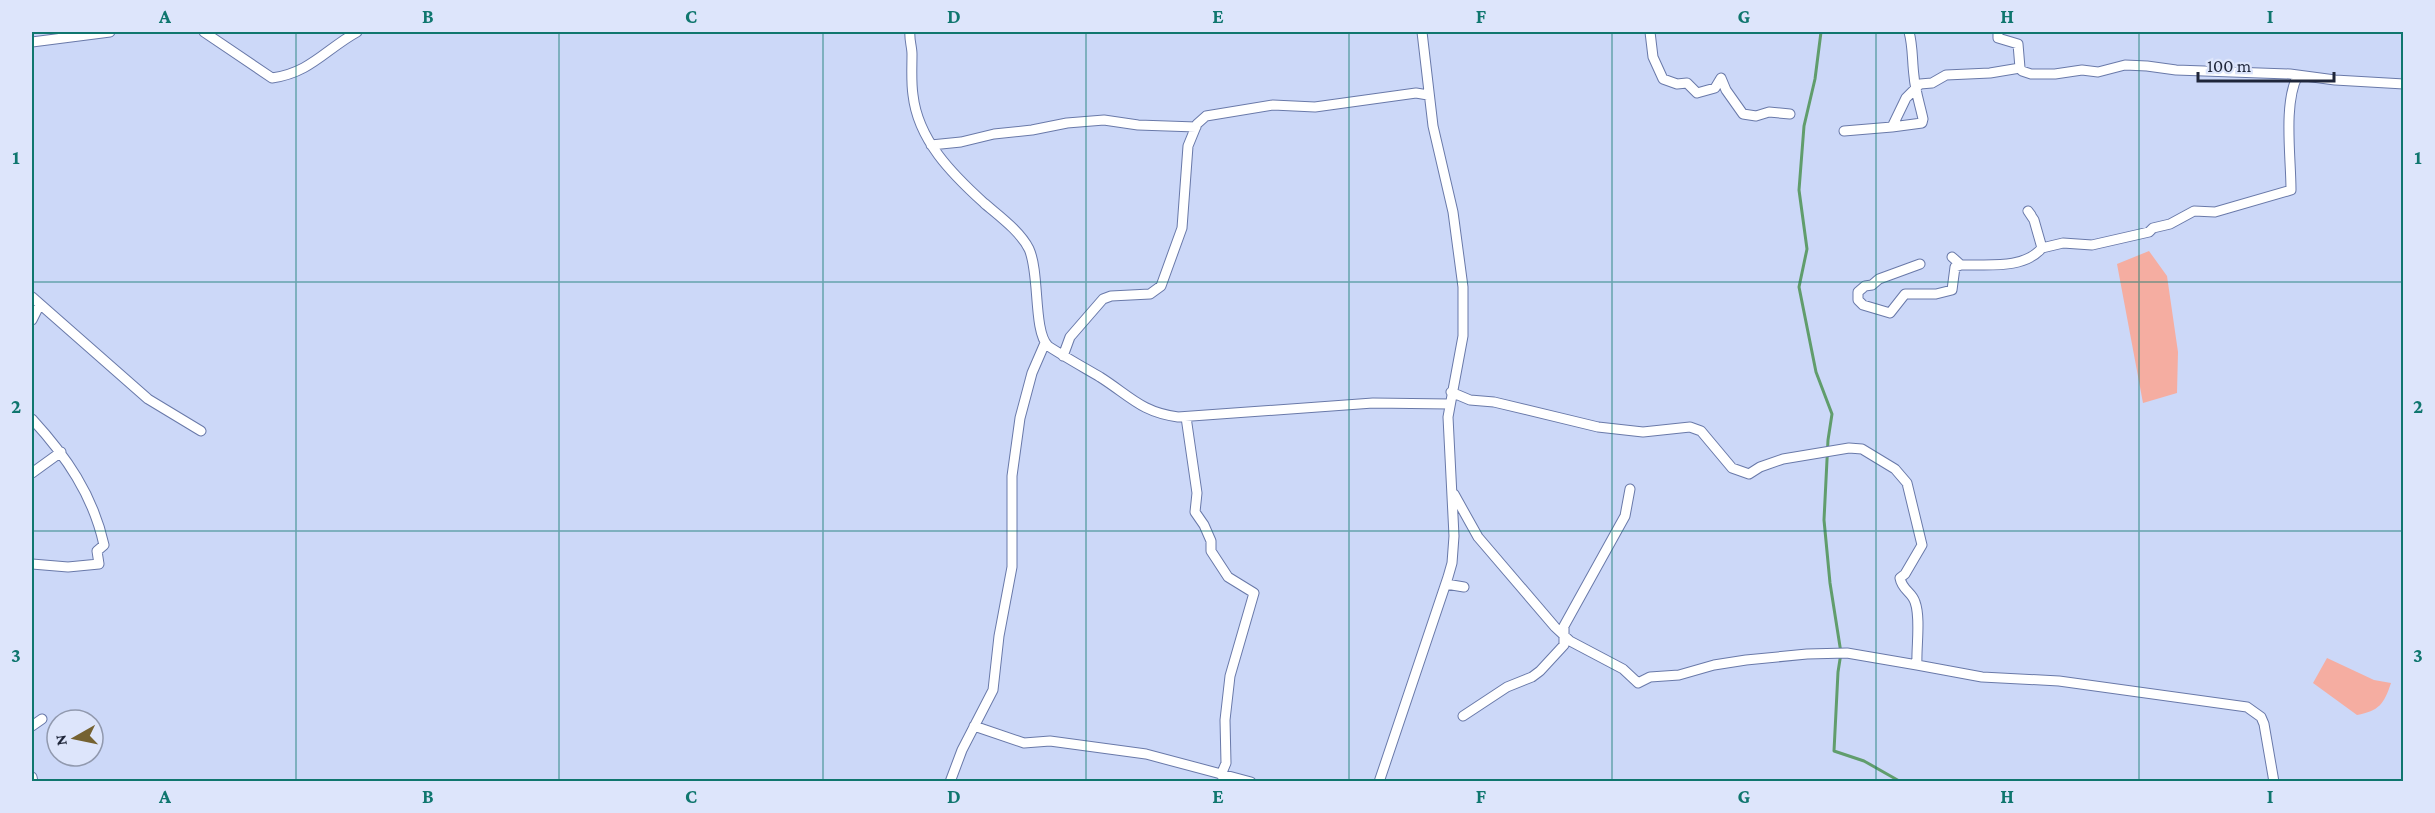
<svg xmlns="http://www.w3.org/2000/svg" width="2435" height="813" font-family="'Crimson Pro',serif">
  <rect width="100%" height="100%" fill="#ccd8f8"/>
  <path fill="#f5ada1" d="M2149 251 2167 276 2178 352 2177 393 2143 403 2117 264Z
    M2327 658 2374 680 2391 683C2384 704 2379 711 2357 715L2313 683Z"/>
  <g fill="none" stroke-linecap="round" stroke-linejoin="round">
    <path stroke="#609d6c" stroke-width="3" d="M1821 32 1815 79 1804 126 1799 190 1807 249 1799 287 1816 372 1832 414 1828 440 1824 520 1830 583 1841 653 1838 672 1834 751 1864 761 1901 782"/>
    <defs>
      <path id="minor" d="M204 32 272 78C310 73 326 49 357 32
        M910 32C909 39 912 47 912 54 912 68 911 82 913 95 918 140 952 174 984 203 999 216 1020 231 1029 249 1040 273 1033 331 1048 346 1065 357 1083 367 1100 377 1130 396 1141 412 1178 417L1373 403 1449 404
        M1650 32 1653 57 1663 79 1677 84 1687 83 1697 93 1715 88 1721 78 1726 90 1743 114 1756 116 1769 112 1790 114
        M1909 32C1913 46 1912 61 1914 76 1915 90 1920 105 1923 119L1922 123 1892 127 1906 98 1920 84 1932 83 1946 75 1990 73 2020 68
        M1998 32V38L2018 44 2020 68 2022 71 2031 74H2055L2082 70 2098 72 2125 65 2147 66 2176 70 2290 74 2335 80 2404 84
        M32 42 110 32
        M1844 131 1892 127
        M931 145 961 142 994 134 1032 130 1067 123 1104 120 1138 125 1196 127
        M2031 215 2028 211 2034 220 2042 248 2063 243 2092 245 2149 232 2153 228 2170 224 2194 211 2215 212 2291 190C2291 157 2283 103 2298 75
        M1952 257 1961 265C1987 264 2023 270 2042 248
        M1920 264 1879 279 1872 285 1865 286 1858 292V300L1863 305 1890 313 1905 294H1936L1952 290 1955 267 1961 265
        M32 297 148 399 201 431
        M32 320 40 304
        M1063 356 1070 337 1103 299 1111 296 1150 294 1161 286 1182 228 1188 146 1197 124 1206 116 1273 105 1315 107 1416 93 1428 95
        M1451 392 1470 400 1494 402 1598 427 1643 432 1690 427 1701 431 1732 468 1749 474 1760 467 1783 459 1849 448 1862 449 1895 469 1907 483 1922 545 1905 574 1900 578C1902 590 1912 592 1915 602 1921 618 1916 648 1917 665L1982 677 2059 681 2247 707 2261 717 2264 724 2274 782
        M1186 417 1197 493 1195 512 1204 525 1211 541V551L1228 577 1254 593 1230 676 1225 720 1226 763 1221 775
        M32 419C66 456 93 495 104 545L97 551 99 564 68 567 32 564
        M32 473 61 452
        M1454 494 1478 537 1555 627 1570 641 1623 669 1638 683 1650 677 1679 675 1714 665 1746 660 1807 654 1847 653 1917 665
        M1446 584 1464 587
        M1463 716 1507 687 1532 677 1540 671 1564 645V626L1625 516 1630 489
        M32 726 42 719
        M974 726 1024 743 1050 741 1146 754 1251 782
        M32 777 33 782
        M950 782 962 750 993 690 999 636 1012 567V476L1020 418 1032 373 1045 343
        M1379 782 1448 577 1452 563 1454 536 1448 417 1463 336V287L1453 212 1433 126 1422 32"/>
    </defs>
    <use href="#minor" stroke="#6979a9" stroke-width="11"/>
    <use href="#minor" stroke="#fff" stroke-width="9"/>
  </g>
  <path fill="none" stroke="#0f766e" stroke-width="1.5" stroke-opacity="0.55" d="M296 32V782M559 32V782M823 32V782M1086 32V782M1349 32V782M1612 32V782M1876 32V782M2139 32V782M32 282H2404M32 531H2404"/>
  <rect width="2435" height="813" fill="none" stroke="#dde5fb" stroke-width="66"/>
  <g transform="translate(75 738) rotate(261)"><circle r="28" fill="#dde5fb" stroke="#9199ae" stroke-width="1.5"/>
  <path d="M0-4.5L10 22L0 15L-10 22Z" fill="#756231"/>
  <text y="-9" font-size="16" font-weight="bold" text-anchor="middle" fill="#1f263a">N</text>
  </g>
  <path d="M2198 72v9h136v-9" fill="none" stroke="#1f263a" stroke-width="3"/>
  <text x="2207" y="72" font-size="18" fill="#1f263a" stroke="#dde5fb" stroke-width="4.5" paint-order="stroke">100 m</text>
  <rect x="33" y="33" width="2369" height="747" fill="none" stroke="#0f766e" stroke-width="2"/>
  <g font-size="20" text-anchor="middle" font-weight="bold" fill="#0f766e">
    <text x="165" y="23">A</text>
    <text x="428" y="23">B</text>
    <text x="691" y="23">C</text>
    <text x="954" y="23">D</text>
    <text x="1218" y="23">E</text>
    <text x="1481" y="23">F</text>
    <text x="1744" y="23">G</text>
    <text x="2007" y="23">H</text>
    <text x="2270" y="23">I</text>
    <text x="16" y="164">1</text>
    <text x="2418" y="164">1</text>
    <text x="16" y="413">2</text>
    <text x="2418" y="413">2</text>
    <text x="16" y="662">3</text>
    <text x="2418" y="662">3</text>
    <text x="165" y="803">A</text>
    <text x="428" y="803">B</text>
    <text x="691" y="803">C</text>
    <text x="954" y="803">D</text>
    <text x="1218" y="803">E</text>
    <text x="1481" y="803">F</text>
    <text x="1744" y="803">G</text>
    <text x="2007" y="803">H</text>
    <text x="2270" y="803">I</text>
  </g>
</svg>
